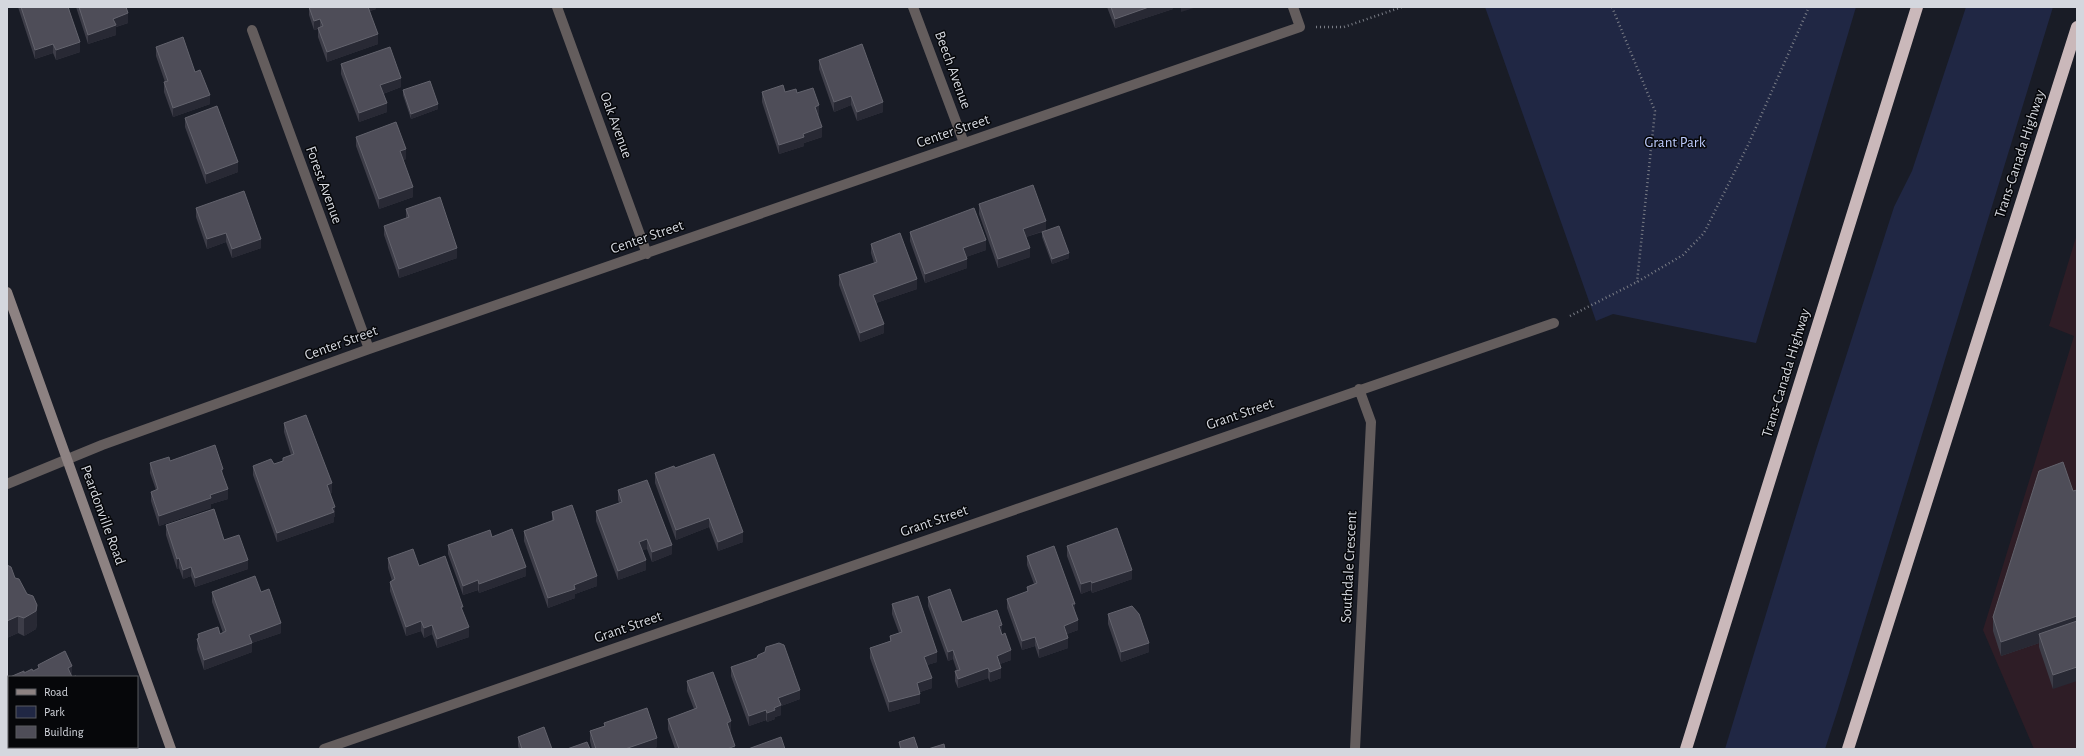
<svg xmlns="http://www.w3.org/2000/svg" width="2084" height="756" font-family="'Alegreya Sans',sans-serif">
  <rect width="100%" height="100%" fill="#191c26"/>
  <path fill="#2e1d26" d="M2077 234V749H2034L1983 630 2074 336 2049 326Z"/>
  <path fill="#202744" d="M1485 7H1856L1756 343 1613 314 1596 321Z
    M1966 7H2053L1838 709 1825 749H1725L1815 453 1894 207 1912 171Z"/>
  <g fill="none" stroke-linecap="round" stroke-linejoin="round">
    <path stroke="#7a7d86" stroke-width="2.5" stroke-dasharray="1 3" stroke-linecap="butt" d="M1612 7 1655 111 1637 282
      M1316 27H1344L1402 7
      M1570 316 1637 282 1683 255 1704 233 1749 143 1809 7"/>
    <path stroke="#645d5d" stroke-width="10" d="M557 7 647 254
      M913 7 964 143
      M252 30 369 349
      M7 484 102 445 369 349 1300 27 1293 7
      M324 749 1554 323
      M1355 749 1371 422 1359 389"/>
    <path stroke="#8d8282" stroke-width="10" d="M7 292 171 749"/>
    <path stroke="#cab8ba" stroke-width="12" d="M1686 749 1917 7
      M1848 749 2077 27"/>
  </g>
  <path fill="#3d3d48" d="M18 7H68L80 52 56 60 53 53 35 59Z
    M76 7H126L128 23 116 27V35L88 44Z
    M309 7H376V9L370 11 378 44 327 62 318 37V29L314 30 309 15Z
    M1107 7H1173V9L1115 28Z
    M156 47 195 72 210 104 173 117 164 92V82H165L156 56Z
    M819 60 883 112 857 121 851 105 834 112 819 69Z
    M341 64 401 87 383 94 387 112 359 122 341 74Z
    M403 90 438 109 411 119 403 95Z
    M762 92 797 93 819 115H818L822 137 804 143V146L779 154 762 102Z
    M185 118 238 172 206 184 185 127Z
    M356 137 406 159 403 160 413 197 379 209 356 146Z
    M979 204 1046 230 1069 258 1052 264 1042 237V232L1045 231 1026 237 1030 257 998 268 979 214Z
    M196 208 261 248 232 258 226 242 207 249 196 217Z
    M406 209 457 258 399 278 384 235V226L406 218Z
    M910 232 986 250 966 257 967 268 925 283 910 241Z
    M871 244 917 289 876 303 884 333 860 342 839 285V275L874 263 871 253Z
    M284 423 332 493H330L335 517H334V522L277 542 253 475V466L274 464 283 461V458L291 455 284 432Z
    M170 461 223 477 228 499 211 504V508L159 526 151 501V492L156 490 150 473V463Z
    M2063 462 2053 689 2039 647V643L2001 656 1993 631V617Z
    M675 468 743 542 718 551 709 527 676 540 655 483V473Z
    M618 490 672 554 652 562 647 549 642 550 646 570 618 580 596 521V511L619 503 618 500Z
    M552 512 597 586 575 594V598L548 608 524 541V531L552 521Z
    M166 525 224 540 248 569 195 587 191 576 183 579 179 568 177 569 166 535Z
    M492 537 526 576 479 593 478 590 463 595 448 554V545Z
    M1067 546 1132 579 1092 593 1091 590 1081 594 1067 556Z
    M1027 556 1075 611 1078 630 1067 634 1068 648 1039 658 1035 646 1022 650 1007 608V599L1027 592V587L1034 584 1027 565Z
    M388 558 419 566 463 612 469 637 437 648 432 634 424 638 421 631 406 636 390 591V582L392 581 388 568Z
    M7 565 15 578 37 623 36 629 24 636 18 633 7 638Z
    M212 592H261L281 633 252 643V652L204 670 197 649 198 634H220L223 633 212 602Z
    M928 597 962 622 1002 634 1011 660 1000 664 1001 678 990 682 988 678 958 688 955 681V671H957L953 659 948 661 928 606Z
    M892 604 937 662 927 665 932 688 920 692V703L889 712 870 658V648L890 641V636L899 633 892 614Z
    M1108 614 1149 652 1121 662 1108 624Z
    M731 667 800 699 781 706V715L775 717V719L767 722 766 720 749 726 731 676Z
    M687 681 731 731H730L735 749H675L668 729V719L694 709 687 691Z
    M604 723 657 747 652 749H592L590 741V731L604 726Z
    M518 737 552 749H519L518 746Z
    M899 742 918 749H900Z"/>
  <path fill="#282934" d="M367 7H376V9L367 12Z
    M1149 7H1173V9L1115 28V19Z
    M1181 7H1197L1181 12Z
    M128 13V23L116 27V35L88 44V35L113 19Z
    M320 19V28L314 30V21Z
    M378 34V44L327 62V52Z
    M80 42V52L56 60V50Z
    M53 44V53L35 59V50Z
    M401 78V87L380 95V85Z
    M210 95V104L173 117V108Z
    M851 96V105L834 112V102Z
    M883 102V112L857 121V112Z
    M387 103V112L359 122V113Z
    M438 104V109L411 119V114Z
    M819 105V115L815 116V107Z
    M822 127V137L804 143V146L779 154V145L803 134Z
    M406 149V159L400 161V151Z
    M238 162V172L206 184V174Z
    M413 187V197L379 209V199Z
    M1046 221V230L1023 238V229Z
    M226 233V242L207 249V239Z
    M261 239V248L232 258V249Z
    M986 240V250L963 258V248Z
    M457 248V258L399 278V269Z
    M1030 248V257L998 268V259Z
    M1069 253V258L1052 264V259Z
    M967 259V268L925 283V274Z
    M917 279V289L873 304V295Z
    M884 324V333L860 342V333Z
    M223 469V479L221 470Z
    M332 483V493L327 494V485Z
    M228 489V499L211 504V508L159 526V516L210 495Z
    M335 507V517H334V522L277 542V533Z
    M709 518V527L676 540V530Z
    M743 532V542L718 551V542Z
    M647 539V549L639 551V542Z
    M672 545V554L652 562V552Z
    M179 558V568L177 569V559Z
    M248 560V569L195 587V578Z
    M646 560V570L618 580V571Z
    M191 567V576L183 579V570Z
    M526 567V576L479 593V584Z
    M1132 570V579L1092 593V583Z
    M597 576V586L575 594V598L548 608V598L574 585Z
    M478 580V590L463 595V586Z
    M1091 581V590L1081 594V584Z
    M1072 604H1075V613Z
    M37 605V623L36 629 24 636V618Z
    M18 616V633L7 638V621Z
    M2077 616V630L2039 634V643L2001 656V642Z
    M1078 620V630L1064 635V626Z
    M421 621V631L406 636V627Z
    M281 623V633L252 643V652L204 670V660L249 635Z
    M432 625V634L424 638V628Z
    M1002 625V634L999 626Z
    M469 627V637L437 648V639Z
    M1035 637V646L1022 650V641Z
    M1068 638V648L1039 658V649Z
    M1149 643V652L1121 662V652Z
    M953 650V659L948 661V652Z
    M1011 650V660L997 665V656Z
    M937 652V662L924 666V657Z
    M72 666V677L68 668Z
    M2077 667V681L2053 689V675Z
    M988 668V678L958 688V679Z
    M1001 668V678L990 682V672Z
    M932 678V688L917 693V683Z
    M800 690V699L781 706V715L775 717V719L767 722V713L778 698Z
    M920 694V703L889 712V702Z
    M766 710V720L749 726V716Z
    M731 721V731L727 732V723Z
    M657 738V747L652 749H625Z
    M735 746V749H727Z
    M40 747H59V749H36Z
    M60 747H82L77 749H60Z"/>
  <path fill="#4e4d58" stroke="#63636d" d="M21 7H68L80 42 56 50 53 44 35 50Z
    M79 7H126L128 13 113 19 116 25 88 35Z
    M309 7H368L378 34 327 52 318 28 323 26 320 19 314 21Z
    M1111 7H1149L1115 19Z
    M183 37 195 72 200 70 210 95 173 108 164 82 168 81 156 47Z
    M862 44 883 102 857 112 851 96 834 102 819 60Z
    M390 47 401 78 380 85 387 103 359 113 341 64Z
    M430 81 438 104 411 114 403 90Z
    M783 85 785 92 796 89 797 93 813 88 819 105 815 107 822 127 803 134 804 137 779 145 762 92Z
    M217 106 238 162 206 174 185 118Z
    M396 122 406 149 400 151 413 187 379 199 356 137Z
    M1033 185 1046 221 1023 229 1030 248 998 259 979 204Z
    M244 191 261 239 232 249 226 233 207 239 196 208Z
    M440 197 457 248 399 269 384 226 409 217 406 209Z
    M974 208 986 240 963 248 967 259 925 274 910 232Z
    M1059 226 1069 253 1052 259 1042 232Z
    M900 233 917 279 873 295 884 324 860 333 839 275 877 262 871 244Z
    M306 415 332 483 327 485 335 507 332 508 334 512 277 533 253 466 271 459 274 464 283 461V458L294 454 284 423Z
    M215 445 223 469 221 470 228 489 210 495 211 498 159 516 151 492 158 489 150 463 169 457 170 461Z
    M714 454 743 532 718 542 709 518 676 530 655 473 674 466 675 468Z
    M2063 462 2073 491 2077 490V616L2001 642 1993 617 2039 471Z
    M647 480 672 545 652 552 647 539 639 542 646 560 618 571 596 511 622 502 618 490Z
    M572 505 597 576 574 585 575 589 548 598 524 531 554 520 552 512Z
    M214 509 224 540 239 535 248 560 195 578 191 567 183 570 179 558 177 559 166 525Z
    M1117 528 1132 570 1092 583 1091 581 1081 584 1067 546Z
    M512 529 526 567 479 584 478 580 463 586 448 545 490 530 492 537Z
    M1054 546 1075 604H1072L1078 620 1064 626 1068 638 1039 649 1035 637 1022 641 1007 599 1028 591 1027 587 1037 583 1027 556Z
    M413 549 419 566 445 556 463 607H461L469 627 437 639 432 625 424 628 421 621 406 627 390 582 395 579 388 558Z
    M7 565 11 567 15 578 19 579 27 594 33 596 37 605 36 611 24 618 18 616 7 621Z
    M255 576 261 592 269 589 281 623 249 635 252 643 204 660 197 639 199 638 198 634 218 627 220 634 226 631 212 592Z
    M950 589 962 622 997 610 1002 625 999 626 1002 635 1005 633 1011 650 997 656 1001 668 990 672 988 668 958 679 955 671 960 670 953 650 948 652 928 597Z
    M918 596 937 652 924 657 932 678 917 683 920 694 889 702 870 648 891 641 890 636 902 632 892 604Z
    M1132 606 1139 614 1149 643 1121 652 1108 614Z
    M2077 621V667L2053 675 2039 634Z
    M779 643 784 645 800 690 778 698 781 705 774 708 775 710 767 713 766 710 749 716 731 667 757 658 758 655 765 652 766 647Z
    M65 651 72 666 68 668 72 677 76 676V677H10L24 671V673L32 669 33 671 39 668 38 665Z
    M713 672 731 721 727 723 735 746 727 749H679L668 719 697 708 687 681Z
    M9 681V747H40L36 749H7V682Z
    M647 708 657 738 625 749H596L590 731 605 726 604 723Z
    M544 727 552 749H522L518 737Z
    M781 737 785 749H748Z
    M914 737 918 749H901L899 742Z
    M587 742 590 749H567Z
    M944 744 945 749H928Z"/>
  <g text-anchor="middle" dominant-baseline="central" stroke-width="3" stroke-linejoin="round" paint-order="stroke">
    <g font-size="15" fill="#d4d7de" stroke="#06070a">
      <text transform="translate(953 70) rotate(70)">Beech Avenue</text>
      <text transform="translate(616 125) rotate(70)">Oak Avenue</text>
      <text transform="translate(953 131) rotate(-19)">Center Street</text>
      <text transform="translate(2020 154) rotate(-72)">Trans-Canada Highway</text>
      <text transform="translate(324 185) rotate(70)">Forest Avenue</text>
      <text transform="translate(647 237) rotate(-19)">Center Street</text>
      <text transform="translate(341 343) rotate(-20)">Center Street</text>
      <text transform="translate(1786 373) rotate(-73)">Trans-Canada Highway</text>
      <text transform="translate(1240 414) rotate(-19)">Grant Street</text>
      <text transform="translate(103 515) rotate(70)">Peardonville Road</text>
      <text transform="translate(934 521) rotate(-19)">Grant Street</text>
      <text transform="translate(1349 567) rotate(-87)">Southdale Crescent</text>
      <text transform="translate(628 627) rotate(-19)">Grant Street</text>
    </g>
    <g font-size="15" fill="#bccafc" stroke="#06070a">
      <text x="1675" y="142">Grant Park</text>
    </g>
  </g>
  <rect width="2084" height="756" fill="none" stroke="#d4d7de" stroke-width="16"/>
  <rect x="8" y="676" width="130" height="72" fill="#06070a" stroke="#585a5f"/>
  <rect x="16" y="689" width="20" height="6" fill="#8d8282" stroke="#585a5f"/>
  <text x="44" y="696" font-size="12" fill="#d4d7de">Road</text>
  <rect x="16" y="706" width="20" height="12" fill="#202744" stroke="#585a5f"/>
  <text x="44" y="716" font-size="12" fill="#d4d7de">Park</text>
  <rect x="16" y="726" width="20" height="12" fill="#4e4d58" stroke="#585a5f"/>
  <text x="44" y="736" font-size="12" fill="#d4d7de">Building</text>
</svg>
